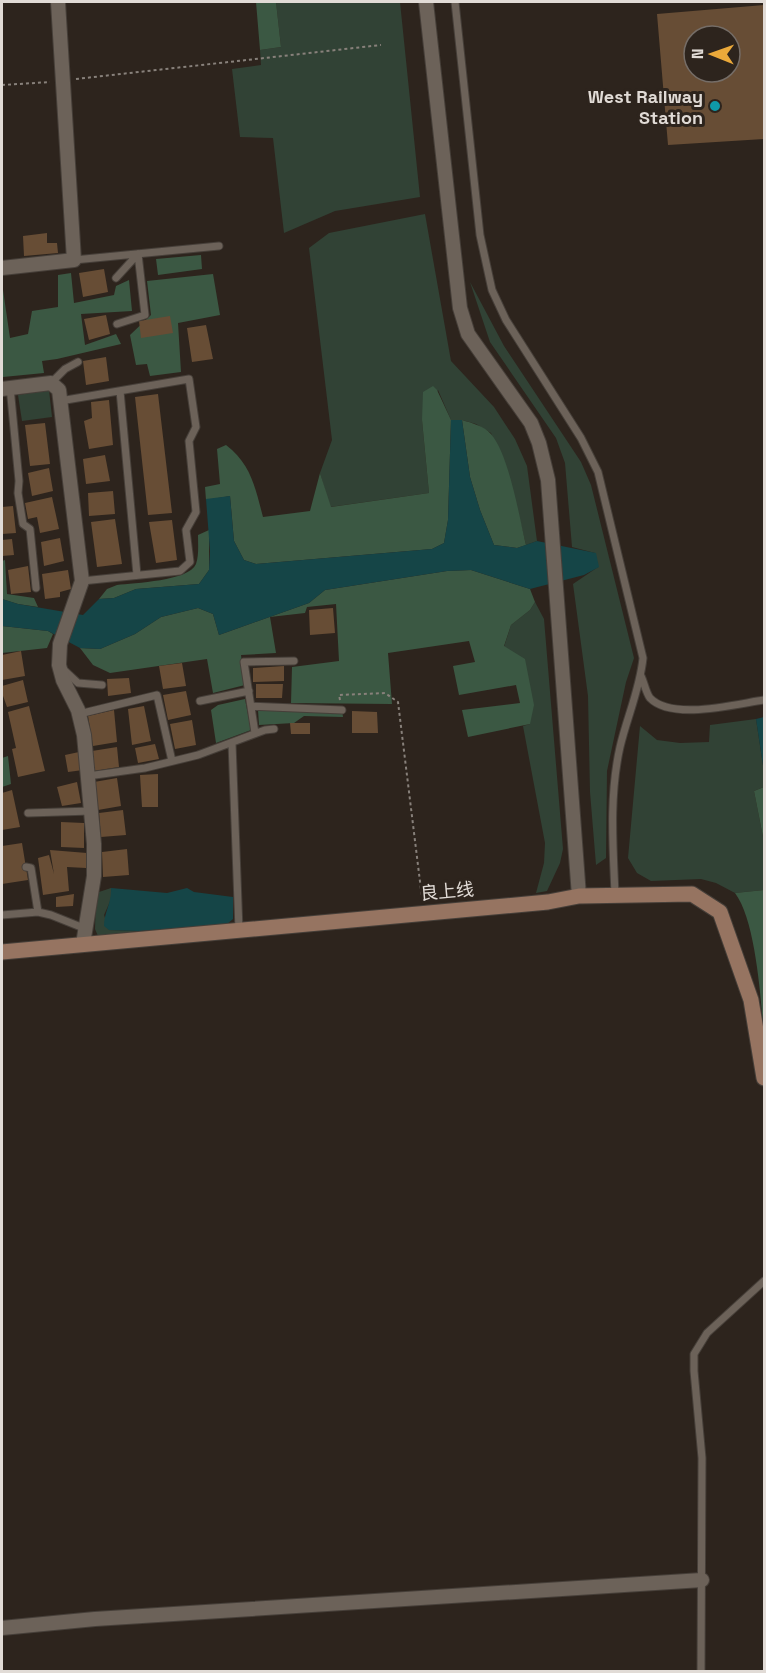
<svg xmlns="http://www.w3.org/2000/svg" width="766" height="1673" font-family="'Space Grotesk','Noto Sans SC',sans-serif">
  <rect width="100%" height="100%" fill="#2d241d"/>
  <path fill="#314235" d="M276 2H400L420 197 335 211 284 233 273 138 240 137 232 69 261 65 260 50 281 47Z
    M425 214 451 361 494 407 515 439 527 466 537 541 526 545 510 481 491 433 476 424 462 420H451L438 390 422 420 429 493 330 507 320 473 332 440 309 248 329 233Z
    M470 282 504 346 581 462 591 485 634 658 626 682 607 771 606 858 596 865 590 792 588 696 573 584 598 567 595 553 572 547 565 463 556 438 490 342Z
    M49 390 52 417 22 421 18 395Z
    M535 602 544 619 563 849 560 863 547 891 536 893 544 863 545 843 523 726 530 724 517 655 504 647 511 625 530 610Z
    M756 719 764 772V787L754 791 764 842V890L735 893 716 883 701 879 651 881 637 873 628 858 640 726 657 740 680 743 709 742 710 725Z
    M111 888 112 897 104 915 109 930 139 931 98 936 95 929 96 893Z"/>
  <path fill="#3b5843" d="M256 2H276L281 47 260 50Z
    M201 255 202 269 158 275 156 259Z
    M71 273 74 303 114 295 116 286 129 280 132 311 81 314 85 345 116 334 121 344 57 359 42 361 44 373 3 377 2 366V283L10 338 28 334 32 311 58 307V275Z
    M213 274 220 315 178 323 181 372 150 376 147 364 136 365 130 335 151 315 147 281Z
    M433 386 437 390 451 420 448 520 444 543 432 549 256 564 244 560 234 541 230 496 206 500 205 487 220 484 217 449 226 445C251 464 255 487 263 517L310 511 320 473 331 507 429 493 422 420 423 392Z
    M462 420C472 423 484 426 491 434 509 455 519 516 526 545L517 548 494 545 480 510 470 477Z
    M209 530V570L199 584 136 589 114 598 99 599 107 589 117 585C134 583 189 581 196 564 199 556 198 544 198 535Z
    M5 560 7 594 34 598 38 607 18 604 2 599V561Z
    M471 570 530 589 535 602 530 610 511 625 504 646 525 659 534 705 530 724 468 737 462 710 520 703 516 685 459 695 453 666 475 662 469 641 388 653 392 704 291 703 292 667 339 661 336 604 307 607 305 613 270 617 276 653 241 655 245 685 213 693 207 659 110 673 93 665 80 648 100 649 135 634 161 617 198 608 213 614 219 635 309 603 325 590 447 571Z
    M2 626 48 631 53 634 47 648 2 653Z
    M245 699 251 730 216 743 211 710 218 705Z
    M258 710H342L343 717 304 716 294 723 259 725Z
    M8 756 11 784 2 787V758Z
    M764 787V842L754 791Z
    M764 890V1036C761 1000 756 921 735 893Z"/>
  <path fill="#154547" d="M451 420H462L470 477 480 510 494 545 517 548 537 541 596 553 599 567 584 575 530 589 471 570 447 571 325 590 309 603 219 635 213 614 198 608 161 617 135 634 100 649 80 648 48 631 2 626V599L18 604 83 615 99 599 114 598 136 589 199 584 209 570 210 551 206 499 230 496 234 541 244 560 256 564 432 549 444 543 448 520Z
    M764 717V772L756 719Z
    M111 888 167 893 187 888 194 892 233 897V919L227 924 139 931 109 930 104 926C104 912 112 902 111 888Z"/>
  <path fill="#674d35" fill-rule="evenodd" d="M764 5V139L668 145 657 14ZM694 36H730V72H694Z
    M47 233V243H57L58 253 24 256 23 236Z
    M104 269 108 292 83 297 79 273Z
    M106 315 110 334 89 340 84 319Z
    M170 316 173 333 141 338 139 321Z
    M206 325 213 359 192 362 187 328Z
    M106 357 109 381 86 385 83 361Z
    M158 394 172 513 148 515 135 397Z
    M109 400 113 445 89 449 84 421 92 418 91 402Z
    M45 423 50 464 30 466 25 425Z
    M105 455 110 481 86 484 83 459Z
    M49 468 53 491 32 496 28 473Z
    M113 491 115 514 89 516 88 493Z
    M52 497 59 529 40 533 37 517 28 519 25 503Z
    M13 506 16 533 2 534V507Z
    M115 519 122 564 97 567 91 522Z
    M172 520 177 560 156 563 149 522Z
    M60 538 64 561 44 566 41 542Z
    M12 539 14 555 2 556V540Z
    M28 566 31 592 11 594 8 570Z
    M68 570 71 589 60 592V597L45 599 42 574Z
    M333 608 335 633 310 635 309 610Z
    M21 651 25 676 2 680V655Z
    M182 663 186 686 163 689 159 666Z
    M284 666V681L253 682V668Z
    M129 678 131 693 108 696 107 679Z
    M23 680 28 702 7 707 2 693V686Z
    M256 684H283L282 698H256Z
    M186 691 191 715 168 720 163 695Z
    M29 706 45 771 18 777 12 749 16 748 8 712Z
    M144 706 151 741 132 745 128 709Z
    M114 710 117 742 93 746 88 716Z
    M352 711 377 712 378 733H352Z
    M192 720 196 745 175 749 170 724Z
    M290 723H310V734H291Z
    M155 744 159 759 138 763 135 748Z
    M117 747 119 767 94 771 92 751Z
    M79 752 83 770 68 772 65 755Z
    M158 774V807H142L140 775Z
    M117 778 121 806 98 810 94 782Z
    M77 782 81 803 62 806 57 787Z
    M12 790 20 827 2 830V793Z
    M123 810 126 835 101 837 99 813Z
    M61 822 84 823V848L61 847Z
    M22 843 28 880 2 884V846Z
    M127 849 129 875 103 877 102 852Z
    M50 850 87 853 86 868 67 867 69 891 43 895 38 858 49 855 54 874Z
    M74 894 73 906 56 907V897Z"/>
  <g fill="none" stroke-linecap="round" stroke-linejoin="round">
    <defs>
      <path id="lane" d="M455 2 480 235 492 290 506 320 581 438 598 472 643 658C640 689 627 717 620 747 609 796 613 846 615 894
        M74 260 219 246
        M116 278 138 254
        M117 324 145 315 138 254
        M51 383 65 369 78 362
        M10 387 19 481 18 493 23 524 30 529 36 588
        M120 391 137 575
        M60 401 189 379 196 427 189 441 196 512 186 530 190 562 180 571 82 581
        M63 669 78 683 102 685
        M641 676C644 682 646 693 650 698 672 721 736 704 764 700
        M200 701 249 691
        M251 706 342 710
        M79 714 157 695 172 761
        M255 733 244 662 294 661
        M232 743 239 930
        M88 776 145 768 198 755 265 730 274 729
        M28 813 91 811
        M26 867 31 868 38 912
        M2 915 38 912 51 915 86 929
        M701 1672 702 1458 694 1371V1354L707 1333 764 1281"/>
      <path id="street" d="M426 2 460 308 468 334 531 423 539 443 548 480 579 896
        M2 268 74 260 58 2
        M2 389 51 383 59 390 82 581 60 644 59 665 63 680 78 710 84 735 94 844V876L83 944
        M2 1628 95 1619 702 1580"/>
      <path id="secondary" d="M2 952 548 902 579 896 692 894 720 912 751 1000 764 1078"/>
    </defs>
    <use href="#lane" stroke="#463f39" stroke-width="9"/>
    <use href="#street" stroke="#463f39" stroke-width="16"/>
    <use href="#secondary" stroke="#463f39" stroke-width="17"/>
    <path stroke="#88817b" stroke-width="2" stroke-dasharray="3 3" stroke-linecap="butt" d="M76 79 381 45
      M2 85 50 82
      M340 700 339 695 385 693 398 702 422 898"/>
    <use href="#lane" stroke="#6c6259" stroke-width="7"/>
    <use href="#street" stroke="#6c6259" stroke-width="14"/>
    <use href="#secondary" stroke="#967461" stroke-width="15"/>
  </g>
  <circle fill="#0f9aa8" stroke="#2d241d" stroke-width="2" cx="715" cy="106" r="6"/>
  <g text-anchor="middle" dominant-baseline="central" stroke-width="6" stroke-linejoin="round" paint-order="stroke">
    <g font-size="18" font-weight="bold" fill="#e1dbd6" stroke="#2d241d" text-anchor="end">
      <text x="703" y="96">West Railway<tspan x="703" dy="21">Station</tspan></text>
    </g>
    <g font-size="18" fill="#e1dbd6" stroke="#2d241d">
      <text transform="translate(447 891) rotate(-5)">良上线</text>
    </g>
  </g>
  <rect width="766" height="1673" fill="none" stroke="#e1dbd6" stroke-width="6"/>
  <g transform="translate(712 54) rotate(271)"><circle r="28" fill="#2d241d" stroke="#756d67" stroke-width="1.5"/>
  <path d="M0-4.5L10 22L0 15L-10 22Z" fill="#eba93a"/>
  <text y="-9" font-size="16" font-weight="bold" text-anchor="middle" fill="#e1dbd6">N</text>
  </g>
</svg>
